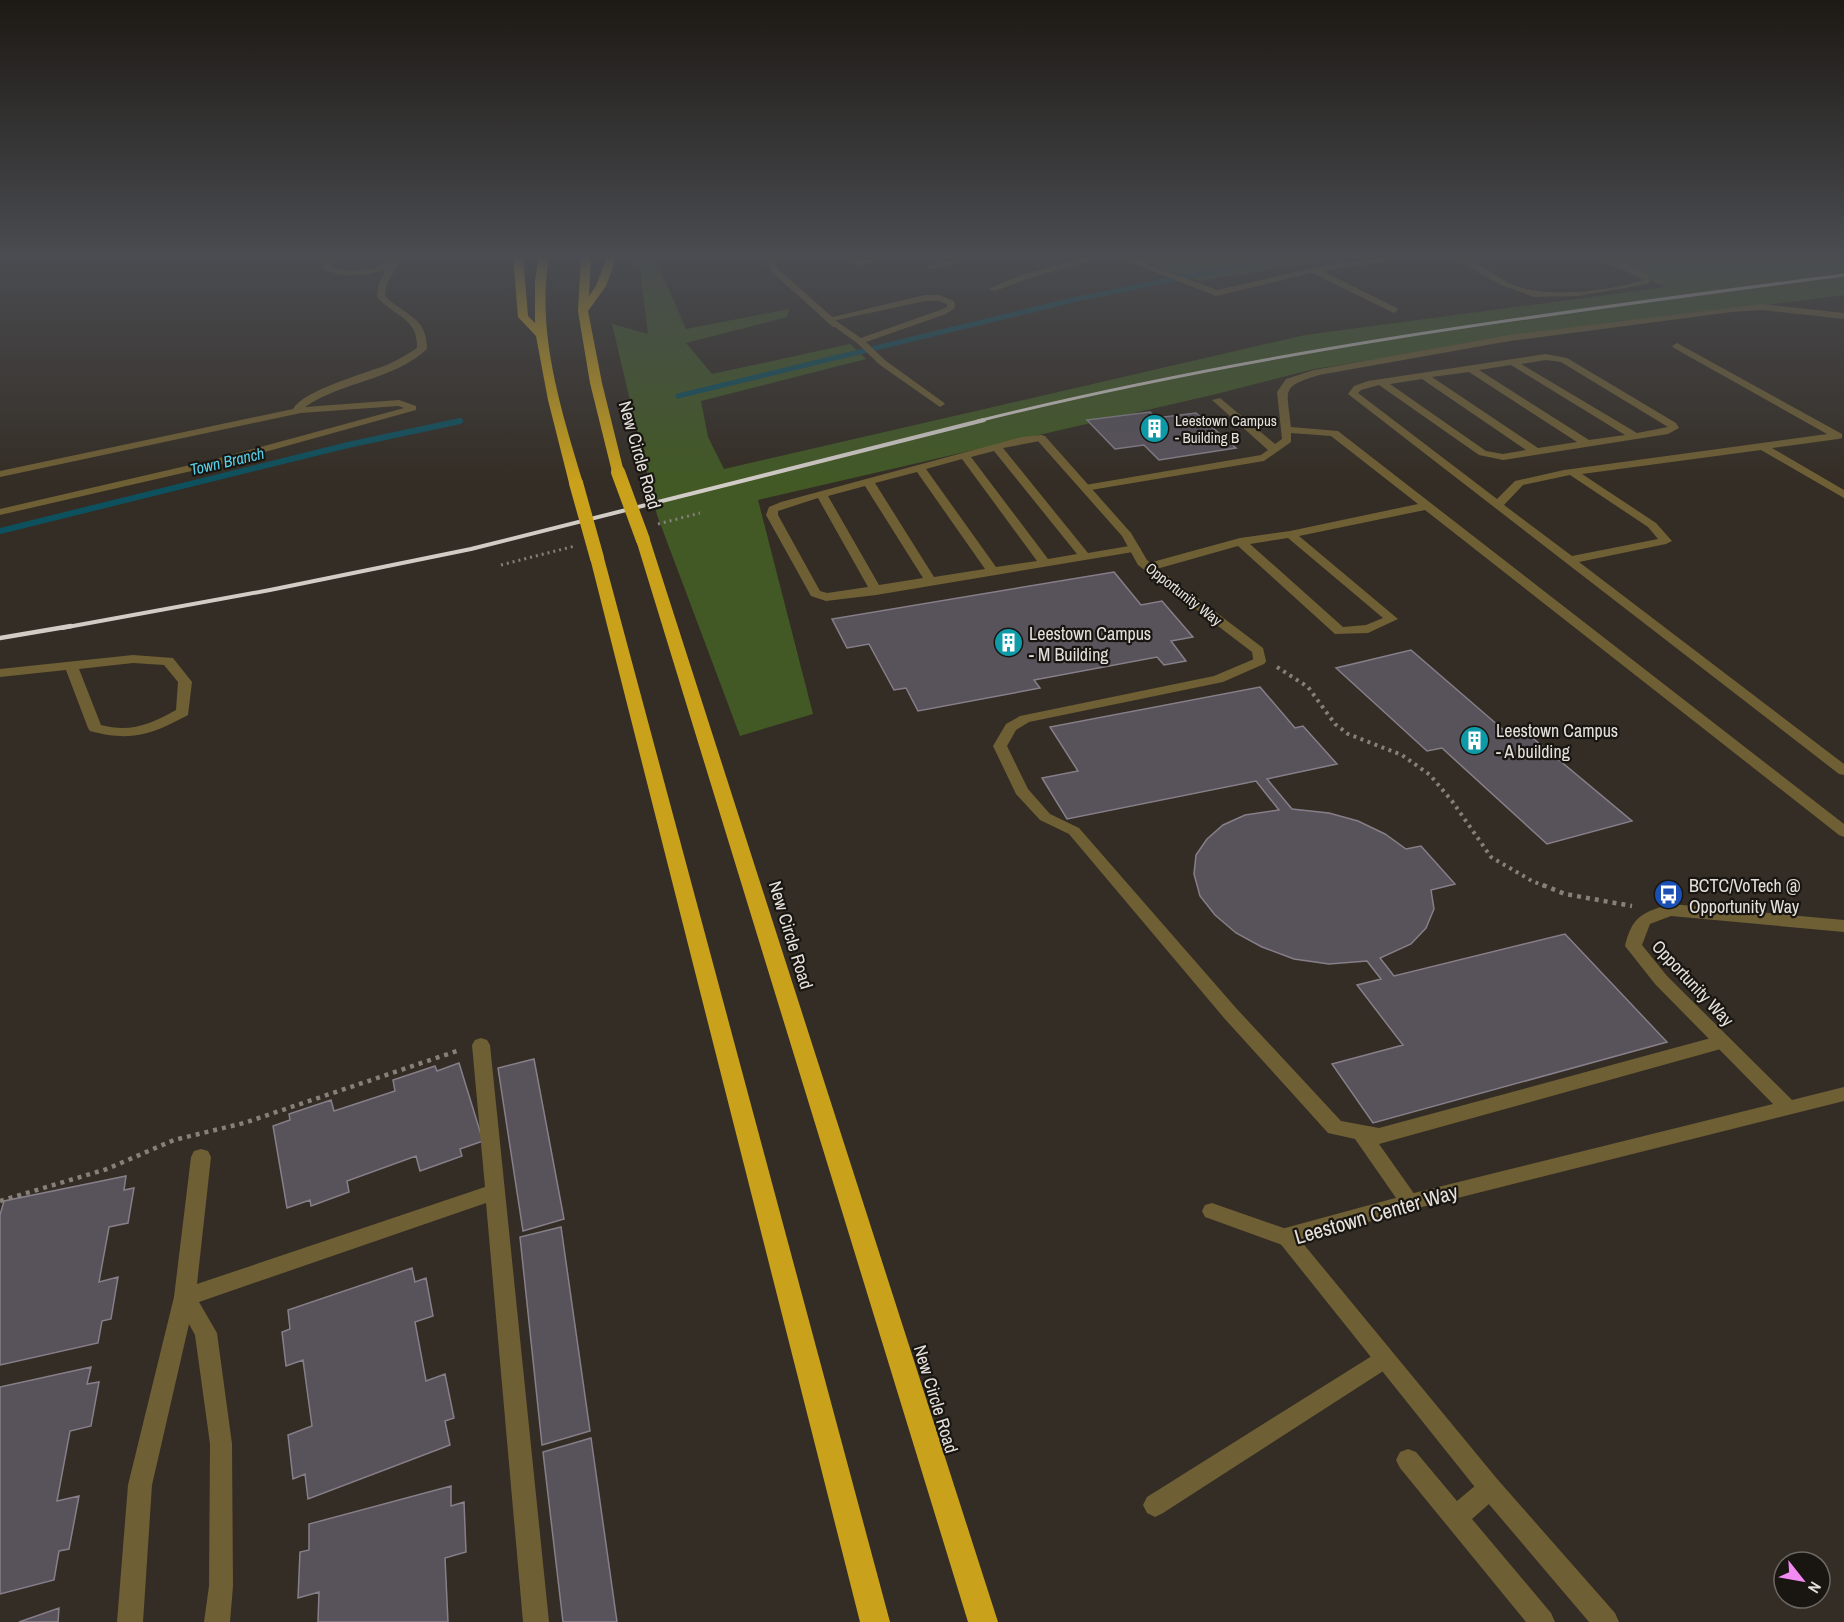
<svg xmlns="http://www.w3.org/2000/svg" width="1844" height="1622" font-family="'Archivo Narrow',sans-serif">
  <rect width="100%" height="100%" fill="#342d25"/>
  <path fill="#425925" d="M1159 256H1354L1199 281 1153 266Z
    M1587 256H1844V295L1510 338 1314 369 1212 395 758 500 813 714 740 736 657 515 612 324 648 334 639 261 658 265 686 329 789 309 787 317 686 343 712 374 850 344 866 359 701 401 708 437 724 469 1305 335 1666 287Z"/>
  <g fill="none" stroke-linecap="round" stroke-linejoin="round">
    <path stroke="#0d515e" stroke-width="5" d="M678 396 1077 299 1288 256"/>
    <path stroke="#0d515e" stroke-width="6" d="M0 531 348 445 460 421"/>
  </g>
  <path fill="#58525b" stroke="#867f89" stroke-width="1.5" d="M669 256H730L669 259Z
    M1150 412 1156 418 1196 413 1236 448 1159 460 1144 445 1115 449 1087 420Z
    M1114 572 1141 605 1162 601 1193 637 1171 641 1186 661 1164 665 1157 657 1034 680 1040 688 918 711 906 688 894 690 869 644 847 648 832 619Z
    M1411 650 1507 733 1522 729 1632 821 1547 844 1442 748 1427 751 1336 668Z
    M1260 687 1295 728 1303 726 1337 764 1267 779 1292 809 1329 813 1358 821 1385 834 1406 849 1421 846 1455 884 1431 890 1434 909 1426 928 1411 944 1380 958 1394 976 1565 934 1667 1042 1373 1123 1332 1064 1403 1045 1357 985 1381 979 1367 961 1329 964 1294 959 1262 947 1236 933 1215 915 1200 896 1194 874 1196 855 1207 839 1223 825 1245 815 1279 810 1256 781 1067 819 1042 778 1078 771 1050 727Z
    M534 1059 564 1219 523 1231 498 1068Z
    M459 1063 483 1141 460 1149 462 1156 420 1171 416 1156 347 1181 349 1192 311 1206 310 1200 287 1208 273 1126 290 1120 289 1114 331 1100 334 1111 395 1091 393 1080 435 1066 437 1071Z
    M126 1176 124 1190 134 1188 128 1223 109 1227 99 1282 118 1277 111 1319 102 1321 98 1343 0 1365V1215L4 1201Z
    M561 1227 590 1431 542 1445 520 1237Z
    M412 1268 415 1282 426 1278 433 1316 415 1322 426 1381 445 1374 454 1418 445 1421 450 1445 308 1499 305 1474 293 1479 288 1435 312 1426 303 1360 286 1366 282 1332 290 1329 288 1310Z
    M91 1367 87 1384 99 1382 91 1426 70 1431 57 1501 79 1496 69 1549 59 1551 54 1580 0 1594V1387Z
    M591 1438 617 1622H563L543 1452Z
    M451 1486V1506L464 1502 466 1552 445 1558 448 1622H318L319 1592 298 1598 300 1552 309 1550V1524Z
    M59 1608 58 1622H19Z"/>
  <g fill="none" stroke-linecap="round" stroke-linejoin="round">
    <path stroke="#868079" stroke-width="3" stroke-dasharray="2 4" stroke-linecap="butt" d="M658 524 700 513
      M501 565 575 546"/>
    <path stroke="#868079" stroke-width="4" stroke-dasharray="3 4.5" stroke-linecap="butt" d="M1277 667 1308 687 1335 724 1348 734 1402 755 1430 775 1452 801 1491 857 1532 881 1547 887"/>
    <path stroke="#868079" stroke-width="4.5" stroke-dasharray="4 5" stroke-linecap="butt" d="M1543 885 1565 894 1632 906
      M0 1201 107 1169 174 1140 244 1123 460 1050"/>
    <path fill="#6f5f34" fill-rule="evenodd" d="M330 256H338L331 267C347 272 365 272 380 266 387 263 392 259 399 259L400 261 386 286 385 296C405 316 427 316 427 349 396 379 341 382 305 407L399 400 416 406V410L222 464 0 515V509L216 459 404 408 398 406 301 413 0 477V471L293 409C303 390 367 373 389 364 399 359 408 354 417 348 418 317 394 317 377 297L378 286 386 269C367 276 340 279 322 268Z
      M834 256C843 256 850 260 858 260 867 261 886 256 898 256L858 265Z
      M966 256H981L931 269 927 267Z
      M1092 256H1106L1027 279 995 291 988 289 1021 275Z
      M1115 256H1127L1135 259 1236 256 1181 263H1144L1217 290 1313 268 1392 256H1415L1322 271 1397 308 1398 310 1394 313 1312 273 1216 296Z
      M1450 256C1471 256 1491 274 1509 283 1544 299 1607 292 1643 280L1623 269 1581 256C1604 256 1635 262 1651 279L1648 284 1578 296 1534 297 1501 285Z
      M925 295H939L954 301 955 308 946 314 866 342 886 361 943 402 945 404 940 407 880 365 857 343 832 325 839 323 861 338 940 310 947 307V304L938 301H925L828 322 824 319Z
      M1762 304 1844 313V319L1762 310 1732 312 1510 341 1319 375C1280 387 1287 389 1291 427L1338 431 1844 824V837L1839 835 1425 510 1299 536 1398 619 1368 633 1335 634 1238 546 1153 570H1145V564L1240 538 1290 531 1418 504 1331 436 1291 433V442L1264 461 1085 491 1080 488 1085 485 1261 455 1268 450 1212 400 1220 398 1275 444 1282 439 1277 392 1286 379 1314 370 1510 335ZM1288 538 1383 618 1366 625 1343 627 1250 544Z
      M1677 343 1842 434V438L1838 439 1772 448 1844 490V498L1761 450 1582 474 1656 523 1672 541 1666 544 1579 562 1844 764V775L1839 774 1348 394 1354 386 1368 381 1546 354 1567 358 1676 423 1679 428 1668 434 1503 460 1479 455 1379 385 1361 390 1358 393 1497 499 1515 481 1564 470 1827 434 1674 348 1672 346ZM1546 360 1561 362 1668 427 1637 433 1521 364ZM1511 365 1625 435 1589 440 1479 370ZM1469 372 1577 442 1538 448 1432 377ZM1422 379 1526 450 1503 454 1486 451 1390 384ZM1570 475 1648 527 1658 539 1572 556 1504 505 1523 485Z
      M1041 435 1046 438 1045 440 1003 448 1088 553 1135 545 1141 549 1139 551 876 595 826 601 811 596 766 515 769 507 781 502 1022 437ZM994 451 1077 554 1048 559 971 457ZM962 459 1037 561 996 567 926 469ZM917 472 985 569 934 577 875 483ZM865 486 923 578 879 585 828 496ZM818 498 868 587 827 593 820 591 778 515V511Z
      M133 655 173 658 192 682 188 715C151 735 131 742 90 731L88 728 66 670 0 677V669ZM133 663 164 665 178 682 176 710C151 724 130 733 101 725L79 669Z
      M1259 657 1264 658 1266 661 1264 664 1223 682 1029 722 1016 730 1007 746 1028 789 1050 814 1079 828 1236 1008 1341 1121 1379 1128 1722 1035 1728 1037 1731 1042 1728 1047 1379 1144 1420 1202 1417 1208 1410 1210 1403 1208 1355 1139 1328 1133 1224 1018 1069 834 1040 820 1016 794 993 746 1006 724 1020 716 1214 676Z
      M481 1038 487 1040 490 1045 549 1622H523L486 1203 199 1302 217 1333 232 1444 233 1586 230 1622H204L209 1586 210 1444 195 1335 189 1324 152 1485 143 1622H117L128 1485 174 1297 191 1157 194 1151 201 1149 208 1151 211 1157 197 1284 485 1187 472 1045 475 1040Z
      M1212 1203 1292 1231 1295 1237 1292 1243 1285 1246 1205 1217 1202 1211 1205 1205Z
      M1383 1349 1391 1352 1394 1359 1391 1366 1163 1513 1155 1517 1147 1513 1143 1505 1147 1497Z
      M1408 1449 1416 1452 1457 1501 1482 1480 1490 1476 1498 1480 1502 1488 1498 1496 1472 1519 1551 1613 1555 1622H1526L1400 1468 1396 1460 1400 1452Z"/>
    <path fill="#6f5f34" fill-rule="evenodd" d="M764 256H772L778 269 839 323V327H833L772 272Z
      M1041 435 1045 436 1131 533 1147 560 1263 648 1266 661 1264 664H1254L1252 652 1138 565 1122 536 1037 440 1036 438Z
      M1671 904 1844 920V932L1671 916 1650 924 1642 945 1667 976 1792 1100 1844 1087V1101L1410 1210 1301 1241 1498 1480 1615 1613 1619 1622H1589L1482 1496 1275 1237 1278 1231 1285 1228 1410 1194 1773 1104 1655 984 1625 946C1632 916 1643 912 1671 904Z"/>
    <path fill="#caa11b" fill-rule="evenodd" d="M513 256H523L528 316 535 323V281L539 256H549C536 333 561 409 583 483L581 486 576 487 569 483 548 400 536 336 518 317Z
      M581 256H591L589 296 596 286 607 256H617L606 286 588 311 602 383 624 472 618 476 612 472 590 383 578 311Z
      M643 536 650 540 998 1622H968L636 540Z
      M597 554 604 558 890 1622H860L590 558Z"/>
    <path stroke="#d2ccc7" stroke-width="3" d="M978 421C1263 350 1553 313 1844 275"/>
    <path stroke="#d2ccc7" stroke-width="4" d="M62 628 270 590 471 549 984 420"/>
    <path stroke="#d2ccc7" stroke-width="4.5" d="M0 638 71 626"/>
    <path stroke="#caa11b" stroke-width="14" d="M618 472 643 540
      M576 483 597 558"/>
  </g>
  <linearGradient id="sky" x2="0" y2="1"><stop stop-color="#1d1914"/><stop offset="0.53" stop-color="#4a4c51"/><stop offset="1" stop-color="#4a4c51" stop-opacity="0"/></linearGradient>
  <rect width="1844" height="483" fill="url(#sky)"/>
  <defs>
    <symbol id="building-disc" viewBox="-11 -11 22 22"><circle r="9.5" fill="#0f9aa8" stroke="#191612"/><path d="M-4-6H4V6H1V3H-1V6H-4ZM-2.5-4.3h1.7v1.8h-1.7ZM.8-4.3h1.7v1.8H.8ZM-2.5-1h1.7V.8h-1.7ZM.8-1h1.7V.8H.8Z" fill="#fff"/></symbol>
    <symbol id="bus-disc" viewBox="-11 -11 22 22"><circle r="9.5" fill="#1a4fb4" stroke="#191612"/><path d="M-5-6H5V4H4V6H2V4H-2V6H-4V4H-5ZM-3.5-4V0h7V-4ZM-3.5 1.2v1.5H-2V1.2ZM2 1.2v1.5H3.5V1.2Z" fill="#fff"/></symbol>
  </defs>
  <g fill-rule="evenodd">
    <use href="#building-disc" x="1138" y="412" width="33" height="33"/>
    <use href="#building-disc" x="992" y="626" width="33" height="33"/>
    <use href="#building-disc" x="1458" y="724" width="33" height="33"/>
    <use href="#bus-disc" x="1652" y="878" width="33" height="33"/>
  </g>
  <g text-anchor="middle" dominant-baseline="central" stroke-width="4.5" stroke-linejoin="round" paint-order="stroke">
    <g font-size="15" fill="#e5e0db" stroke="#191612" text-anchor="start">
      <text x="1175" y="420">Leestown Campus<tspan x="1175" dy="17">- Building B</tspan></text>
    </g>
    <g font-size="15" fill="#e5e0db" stroke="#191612">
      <text transform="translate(1184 594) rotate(38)">Opportunity Way</text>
    </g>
    <g font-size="16" font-style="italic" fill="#57d1ea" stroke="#191612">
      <text transform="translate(227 461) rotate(-13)">Town Branch</text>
    </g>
    <g font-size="18" fill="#e5e0db" stroke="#191612">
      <text transform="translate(640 455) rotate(74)">New Circle Road</text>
      <text transform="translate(791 935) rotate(73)">New Circle Road</text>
      <text transform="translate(1693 983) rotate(47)">Opportunity Way</text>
      <text transform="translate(936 1399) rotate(73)">New Circle Road</text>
    </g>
    <g font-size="18" fill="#e5e0db" stroke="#191612" text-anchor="start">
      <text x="1029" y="633">Leestown Campus<tspan x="1029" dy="21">- M Building</tspan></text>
      <text x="1496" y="730">Leestown Campus<tspan x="1496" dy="21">- A building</tspan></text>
      <text x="1689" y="885">BCTC/VoTech @<tspan x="1689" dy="21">Opportunity Way</tspan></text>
    </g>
    <g font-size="21" fill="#e5e0db" stroke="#191612">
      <text transform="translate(1376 1214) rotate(-16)">Leestown Center Way</text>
    </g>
  </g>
  <g transform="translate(1802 1580) rotate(121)"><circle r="28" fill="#191612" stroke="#6b6762" stroke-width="1.5"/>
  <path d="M0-4.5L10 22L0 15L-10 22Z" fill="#f38af1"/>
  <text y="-9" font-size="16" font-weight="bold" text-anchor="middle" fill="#e5e0db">N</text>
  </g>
</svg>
